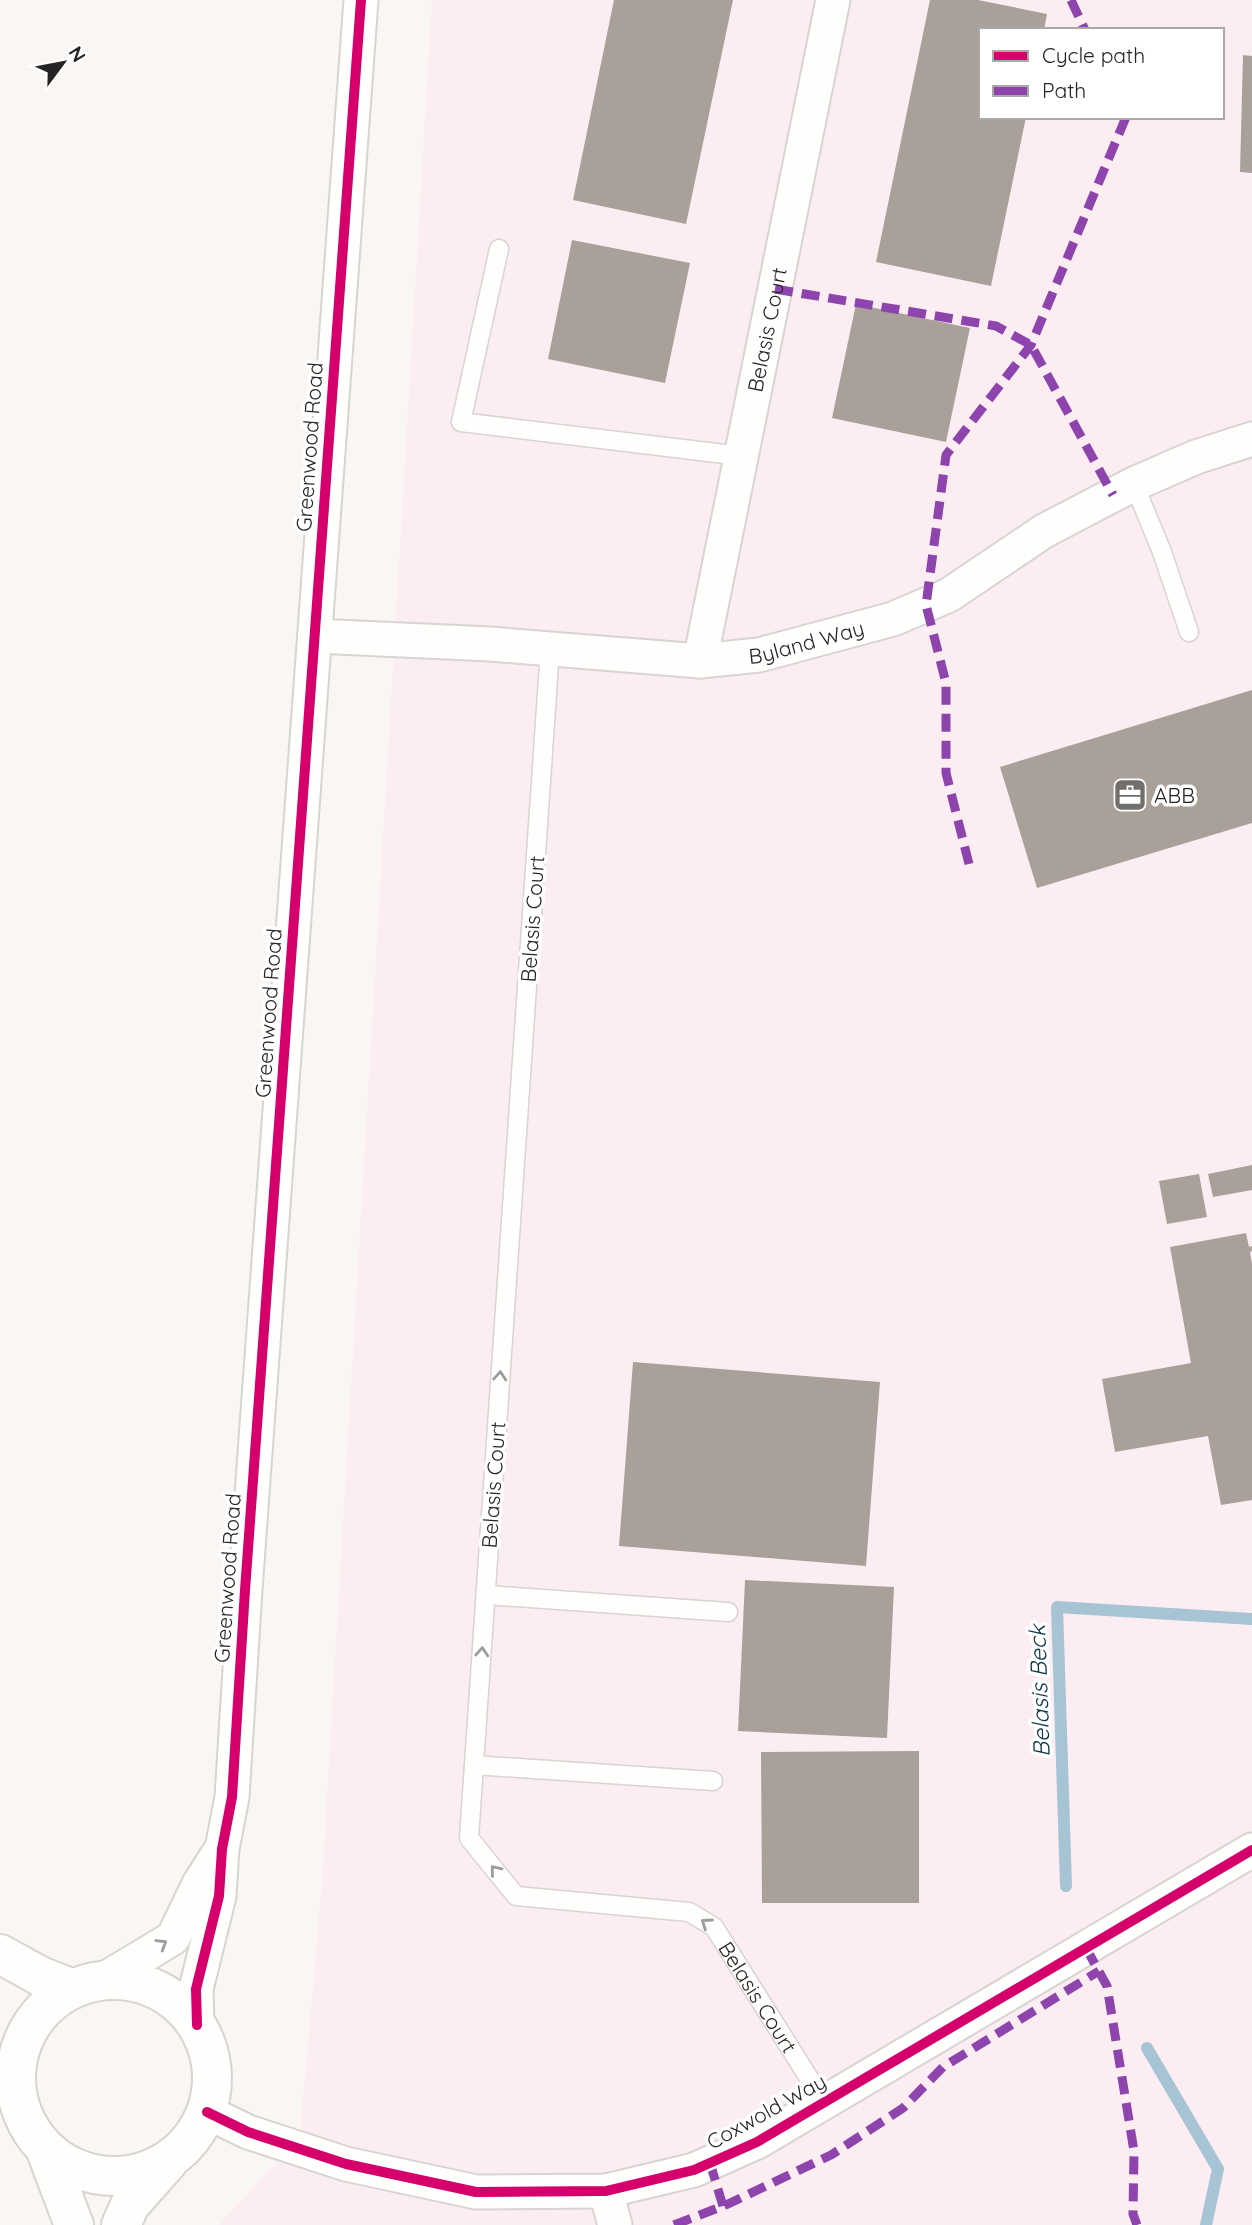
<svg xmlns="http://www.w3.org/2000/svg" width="1252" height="2225" font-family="Quicksand,sans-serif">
  <rect width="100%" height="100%" fill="#faf6f3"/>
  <path fill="#fcedf2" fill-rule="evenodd" d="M432 0H1252V2225H219L300 2137 322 1884ZM981 30H1222V117H981Z"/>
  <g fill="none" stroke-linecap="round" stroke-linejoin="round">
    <path stroke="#a7c4d4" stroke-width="12" d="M1066 1886 1057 1607 1252 1619
      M1147 2048 1218 2169 1206 2225"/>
  </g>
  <path fill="#a9a199" d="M614 0H733L686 224 573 200Z
    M930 0H978L1047 14 1044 30H981V117H1026L991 286 876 262Z
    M1243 55 1252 56V173L1240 172Z
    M572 240 690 263 665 383 548 359Z
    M856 304 970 328 946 442 832 418Z
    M1252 690V823L1037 888 1000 767Z
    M1252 1165V1190L1213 1197 1208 1174Z
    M1199 1174 1207 1217 1167 1224 1159 1181Z
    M1246 1233 1249 1247 1252 1246V1251L1250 1252 1252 1264V1500L1221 1505 1208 1436 1115 1452 1102 1379 1191 1363 1170 1247Z
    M633 1362 880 1382 866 1566 619 1546Z
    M745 1580 894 1587 887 1738 738 1731Z
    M919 1751V1903H762L761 1752Z"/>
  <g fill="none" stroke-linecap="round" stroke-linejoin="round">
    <defs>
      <g id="lane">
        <path d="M499 249 461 422 741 456"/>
        <path d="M1134 484 1162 552 1189 632"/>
        <path id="s1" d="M550 649 469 1838 516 1896 689 1912 714 1927 824 2102"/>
        <path d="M486 1595 728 1612"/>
        <path d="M474 1765 713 1781"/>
      </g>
      <g id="street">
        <path id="s2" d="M315 636 490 644 700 661 759 655 893 619 949 595 1044 531 1134 484 1196 457 1252 439"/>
        <path id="s3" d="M700 661 833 0"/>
        <path d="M103 1980 173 1938 199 1884 220 1851"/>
        <path d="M197 2025 196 1989 219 1896 222 1849 232 1797 245 1590 361 0"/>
        <path d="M207 2112 248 2132 346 2164 476 2192 606 2191 694 2170 757 2142 1252 1850"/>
        <path d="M606 2191 615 2225"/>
      </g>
      <path id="secondary" d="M0 1954 40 1976 71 1988
        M16 2078a98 98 0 1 1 196 0a98 98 0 1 1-196 0Z
        M46 2151 74 2225
        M121 2225 130 2205 168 2162"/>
    </defs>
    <use href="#lane" stroke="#d7d4d1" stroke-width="21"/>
    <use href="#street" stroke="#d7d4d1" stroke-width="37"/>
    <use href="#secondary" stroke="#d7d4d1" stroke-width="42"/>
    <use href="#lane" stroke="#fefefd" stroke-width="18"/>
    <use href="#street" stroke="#fefefd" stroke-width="33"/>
    <use href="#secondary" stroke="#fefefd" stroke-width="38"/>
    <path stroke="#8e44ad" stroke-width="9" stroke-dasharray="18 9" stroke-linecap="butt" d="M1071 0 1085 30
      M775 289 996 326 1031 345 1113 495
      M969 864 946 773V683L926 605 946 455 1031 345 1126 117
      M1086 1948 1107 1986 1134 2151 1133 2214 1137 2225
      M710 2163 723 2206
      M674 2225 728 2204 831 2155 903 2108 943 2067 1099 1971"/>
    <defs>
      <path id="cycleway" d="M197 2025 196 1989 219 1896 222 1849 232 1797 245 1590 361 0
        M207 2112 248 2132 346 2164 476 2192 606 2191 694 2170 757 2142 1252 1850"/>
    </defs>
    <use href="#cycleway" stroke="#fff" stroke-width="15"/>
    <use href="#cycleway" stroke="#d6006c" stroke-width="10"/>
  </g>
  <defs><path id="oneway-chevron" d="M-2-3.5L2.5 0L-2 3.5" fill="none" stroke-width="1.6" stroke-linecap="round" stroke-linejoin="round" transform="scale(1.75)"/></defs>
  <g stroke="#9d9c9b">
    <use href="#oneway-chevron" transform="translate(500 1376) rotate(-86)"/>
    <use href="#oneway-chevron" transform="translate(482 1652) rotate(-86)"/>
    <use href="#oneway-chevron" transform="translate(495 1870) rotate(-129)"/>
    <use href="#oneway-chevron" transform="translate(706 1923) rotate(-145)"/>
    <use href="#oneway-chevron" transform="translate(162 1944) rotate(-31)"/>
  </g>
  <defs>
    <symbol id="office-square" viewBox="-11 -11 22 22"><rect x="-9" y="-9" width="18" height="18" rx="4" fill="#716e6c" stroke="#fff"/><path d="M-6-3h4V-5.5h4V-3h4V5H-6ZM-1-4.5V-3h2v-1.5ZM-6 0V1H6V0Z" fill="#fff"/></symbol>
  </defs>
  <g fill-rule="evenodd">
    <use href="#office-square" x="1111" y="776" width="38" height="38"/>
  </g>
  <g text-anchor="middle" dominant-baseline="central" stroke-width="7" stroke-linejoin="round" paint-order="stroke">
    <g font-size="21" fill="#272523" stroke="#fff">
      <text stroke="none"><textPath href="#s3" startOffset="338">Belasis Court</textPath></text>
      <text transform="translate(309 447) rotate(-86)">Greenwood Road</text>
      <text stroke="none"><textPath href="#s2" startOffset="494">Byland Way</textPath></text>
      <text transform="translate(532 919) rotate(-86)">Belasis Court</text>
      <text transform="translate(268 1013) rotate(-86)">Greenwood Road</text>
      <text transform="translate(493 1485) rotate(-86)">Belasis Court</text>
      <text transform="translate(227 1578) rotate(-86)">Greenwood Road</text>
      <text stroke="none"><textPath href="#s1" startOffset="1552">Belasis Court</textPath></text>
      <text transform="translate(766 2111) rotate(-29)">Coxwold Way</text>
    </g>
    <g font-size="21" fill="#272523" stroke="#fff" text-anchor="start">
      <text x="1154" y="795">ABB</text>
    </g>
    <g font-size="23" font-style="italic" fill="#103648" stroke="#fff">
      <text transform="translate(1039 1691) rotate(-92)">Belasis Beck</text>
    </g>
  </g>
  <rect x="979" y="28" width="245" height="91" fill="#ffffff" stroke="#a9a8a7" stroke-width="2"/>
  <rect x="993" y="51" width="35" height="10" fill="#d6006c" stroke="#a9a8a7" stroke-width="2"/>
  <text x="1042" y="63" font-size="21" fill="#272523">Cycle path</text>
  <rect x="993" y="86" width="35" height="10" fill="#8e44ad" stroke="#a9a8a7" stroke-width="2"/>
  <text x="1042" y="98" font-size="21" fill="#272523">Path</text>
  <g transform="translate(63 63) rotate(58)" stroke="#ffffff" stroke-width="5" paint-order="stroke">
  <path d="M0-5L12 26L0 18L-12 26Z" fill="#272523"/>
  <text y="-10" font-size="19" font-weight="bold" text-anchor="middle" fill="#272523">N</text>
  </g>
</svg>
